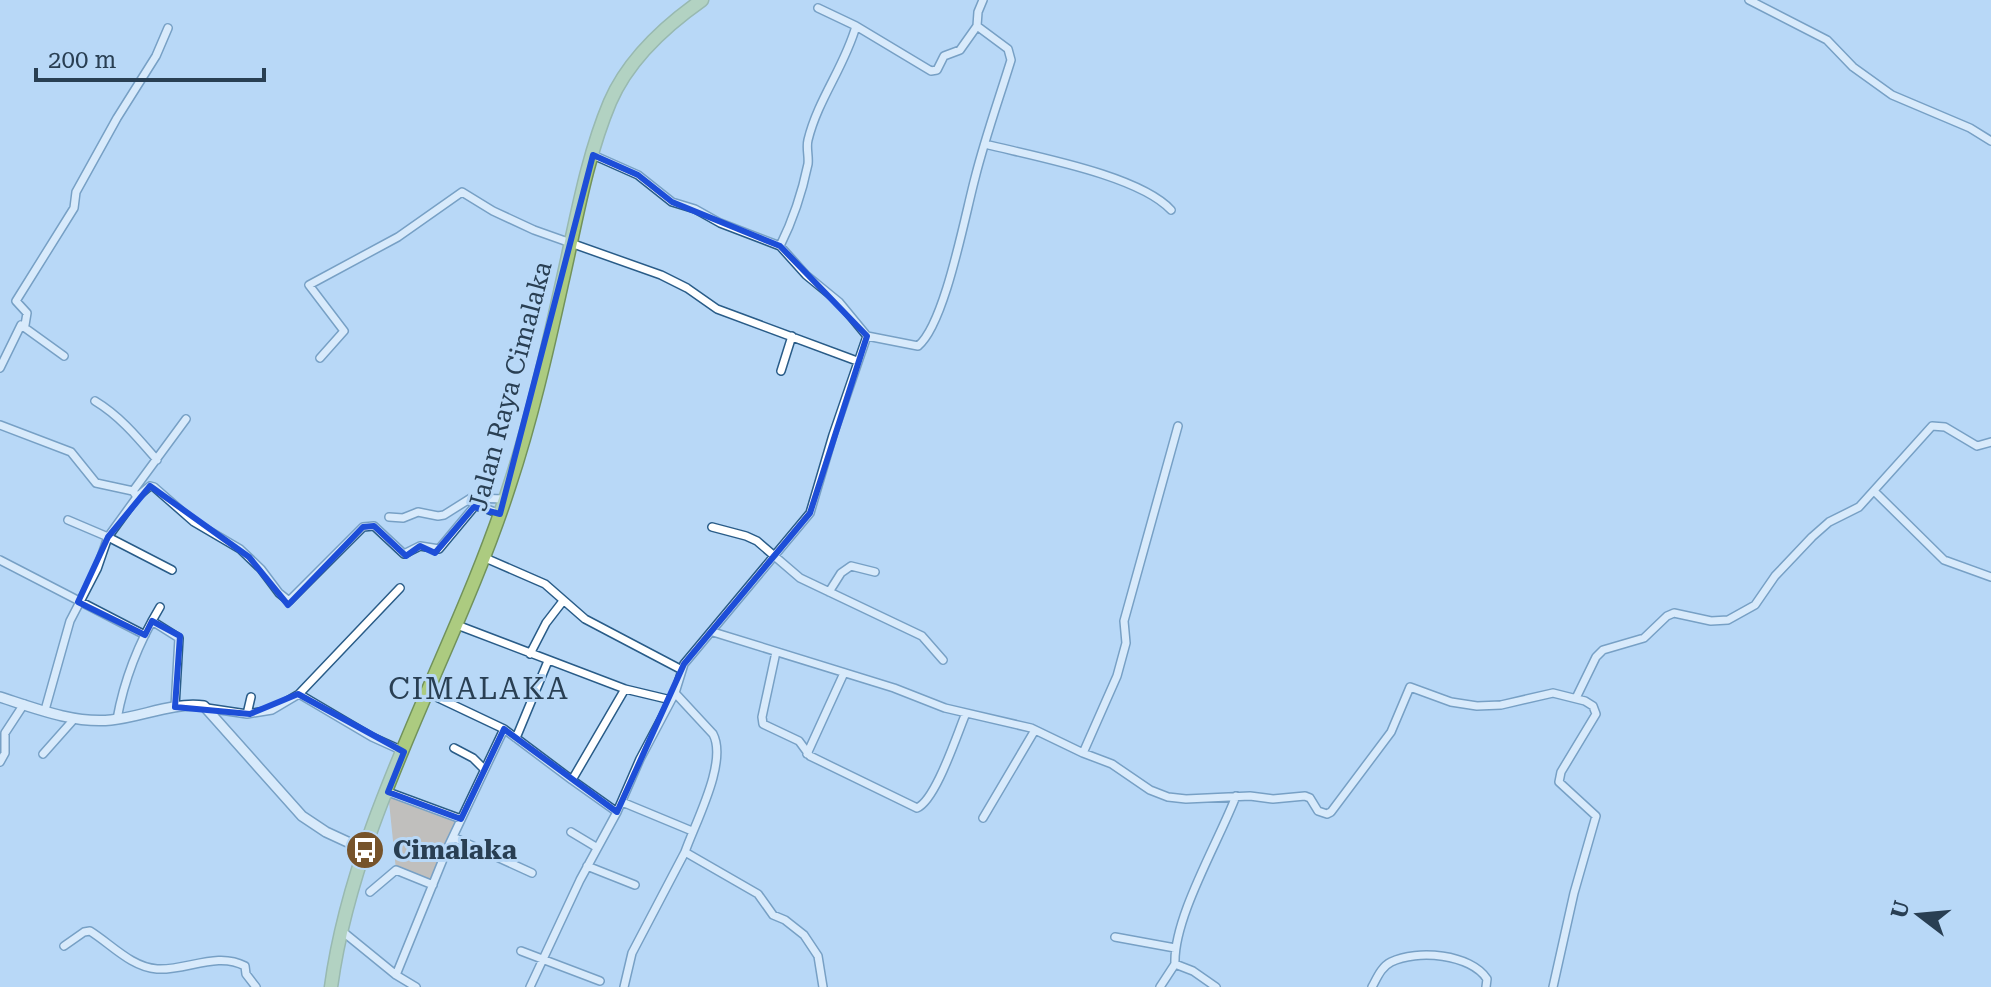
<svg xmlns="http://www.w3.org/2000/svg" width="1991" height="987" font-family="'Roboto Serif',serif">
  <rect width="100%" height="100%" fill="#b8d8f7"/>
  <path fill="#c9a075" d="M388 792 461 819 433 885 396 870Z"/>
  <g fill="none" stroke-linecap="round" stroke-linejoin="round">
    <defs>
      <path id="minor" d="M1749 0 1827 40 1853 67 1892 95 1970 128 1991 141
        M818 8 856 26 931 71 937 70 944 56 960 50 977 26
        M985 144C1032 156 1139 175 1171 210
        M593 155 638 175 672 202 695 209 720 223 780 246 806 275 839 302 867 336 918 346C945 324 965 215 975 178 985 138 999 99 1011 60L1008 49 977 26 978 12 983 0
        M780 246C793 220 802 193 808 164 809 156 806 148 808 140 818 99 845 66 856 26
        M25 325 27 313 16 301 74 208 76 192 117 118 156 56 168 28
        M320 358 344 331 309 285 398 237 462 192 493 211 534 230 661 275 687 288 717 309 857 361
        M0 368 21 325 64 356
        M781 371 792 336
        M95 401C120 416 138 438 157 460
        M0 425 71 452 96 483 133 491 137 497 108 537 172 570
        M133 491 186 419
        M1875 492 1944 560 1991 577
        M137 497 150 486 154 487 194 522 240 549 261 569 279 593 289 601 363 527 374 526 404 554 420 546 439 549 474 507 479 506 500 514
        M389 517 403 518 418 512 438 516 444 515 471 498 505 499
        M712 527 746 536 757 541 800 578 922 636 943 660
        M483 557 545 584 585 619 682 670
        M0 560 145 635
        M829 592 841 573 851 566 875 572
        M152 621 179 638 175 707
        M457 625 625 689 671 700
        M713 632 894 688 945 708 1031 728 1083 753 1112 764 1150 790 1168 797 1186 799 1250 796 1273 799 1305 796 1310 798 1318 811 1327 814 1331 812 1391 732 1410 687 1451 702 1477 706 1501 705 1553 693 1585 701 1593 706 1596 714 1561 772 1559 782 1596 816 1574 893 1553 987
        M776 652 762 717 763 724 799 741 810 756 917 808C936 800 957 734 966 713
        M530 654 546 623 563 601
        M428 693 504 729 572 780 625 689
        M675 693 713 734C728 762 695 823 685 852L758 894 773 915 785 920 804 935 818 956 823 987
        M299 694 400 588
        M251 697 247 714 272 710 299 694 372 737 403 751
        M1576 698 1596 657 1603 650 1644 638 1667 616 1674 613 1711 621 1728 620 1755 605 1775 576 1812 537 1829 522 1859 507 1932 426 1945 427 1977 446 1991 442
        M207 708 247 714
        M45 710 70 621 97 569 108 537 68 520
        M117 719C124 680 139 642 160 607
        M516 738 548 661
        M454 748 473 758 484 769
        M1083 753 1117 676 1126 643 1124 621 1178 426
        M43 754 75 718
        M807 754 844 673
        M0 762 5 753V733L24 704
        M572 780 617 812
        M388 792 461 819
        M622 802 692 831
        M983 818 1035 730
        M571 832 596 847
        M453 837 532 873
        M587 866 635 885
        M370 892 396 870 433 885
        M342 931 396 975 416 987
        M1115 937 1175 948
        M64 946 84 932 90 931C111 944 131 967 157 969 186 971 217 951 245 966L246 974 256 987
        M521 951 600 981
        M1175 964C1173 918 1219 841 1236 796
        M396 975 448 847 504 729
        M530 987 580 880 617 812 640 759 675 693 684 664 810 513 833 435 867 336
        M624 987 632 953 685 852
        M1160 987 1175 964 1193 971 1216 987
        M1372 987C1377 978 1381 967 1391 962 1417 949 1471 954 1487 979L1486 987"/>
      <path id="tertiary" d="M0 697C34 708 75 724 111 720 142 717 172 702 204 706L302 816 326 832 365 850"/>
      <path id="trunk" d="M331 987C354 816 456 652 509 487 531 421 547 351 562 283 576 222 586 159 610 102 628 60 665 26 702 0"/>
    </defs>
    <use href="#minor" stroke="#295c88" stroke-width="10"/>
    <use href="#tertiary" stroke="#295c88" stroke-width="12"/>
    <use href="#trunk" stroke="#71925b" stroke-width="15"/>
    <use href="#minor" stroke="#fff" stroke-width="7"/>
    <use href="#tertiary" stroke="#fff" stroke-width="9"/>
    <use href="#trunk" stroke="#accb80" stroke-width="12"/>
  </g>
  <path d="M0 0H1991V987H0ZM593 155 638 175 672 202 780 246 867 336 810 513 684 664 617 812 504 729 461 819 388 792 404 752 298 694 250 714 175 707 180 636 152 621 145 635 78 602 108 537 150 486 249 557 288 605 363 527 374 526 406 556 420 546 435 553 474 507 500 514Z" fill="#b8d8f7" fill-opacity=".55" fill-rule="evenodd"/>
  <path fill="none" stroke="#1d4ed8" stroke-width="6" stroke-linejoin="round" d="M593 155 638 175 672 202 780 246 867 336 810 513 684 664 617 812 504 729 461 819 388 792 404 752 298 694 250 714 175 707 180 636 152 621 145 635 78 602 108 537 150 486 249 557 288 605 363 527 374 526 406 556 420 546 435 553 474 507 500 514Z"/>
  <defs>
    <symbol id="bus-disc" viewBox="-11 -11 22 22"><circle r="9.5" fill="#76532b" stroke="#b8d8f7"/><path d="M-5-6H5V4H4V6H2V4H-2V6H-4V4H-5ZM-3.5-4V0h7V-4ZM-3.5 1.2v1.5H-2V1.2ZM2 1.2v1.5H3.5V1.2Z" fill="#fff"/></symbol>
  </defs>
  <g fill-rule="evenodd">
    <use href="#bus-disc" x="343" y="828" width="44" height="44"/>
  </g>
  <g text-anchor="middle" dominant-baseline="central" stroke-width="6" stroke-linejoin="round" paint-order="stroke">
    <g font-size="26" fill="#293f53" stroke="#b8d8f7">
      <text transform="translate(510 386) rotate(-75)">Jalan Raya Cimalaka</text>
    </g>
    <g font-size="26" font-weight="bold" fill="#293f53" stroke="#b8d8f7" text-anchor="start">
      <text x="393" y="850">Cimalaka</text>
    </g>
    <g font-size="30" letter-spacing="2" fill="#293f53" stroke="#b8d8f7">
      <text x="479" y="688">CIMALAKA</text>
    </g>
  </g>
  <g transform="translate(1919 915) rotate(286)" stroke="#b8d8f7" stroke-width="6" paint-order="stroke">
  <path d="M0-6L14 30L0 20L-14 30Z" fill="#293f53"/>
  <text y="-12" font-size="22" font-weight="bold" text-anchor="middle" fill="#293f53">U</text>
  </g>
  <path d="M36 68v12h228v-12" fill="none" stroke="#293f53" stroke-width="4"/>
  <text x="48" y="68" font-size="24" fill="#293f53" stroke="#b8d8f7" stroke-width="6" paint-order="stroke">200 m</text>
</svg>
